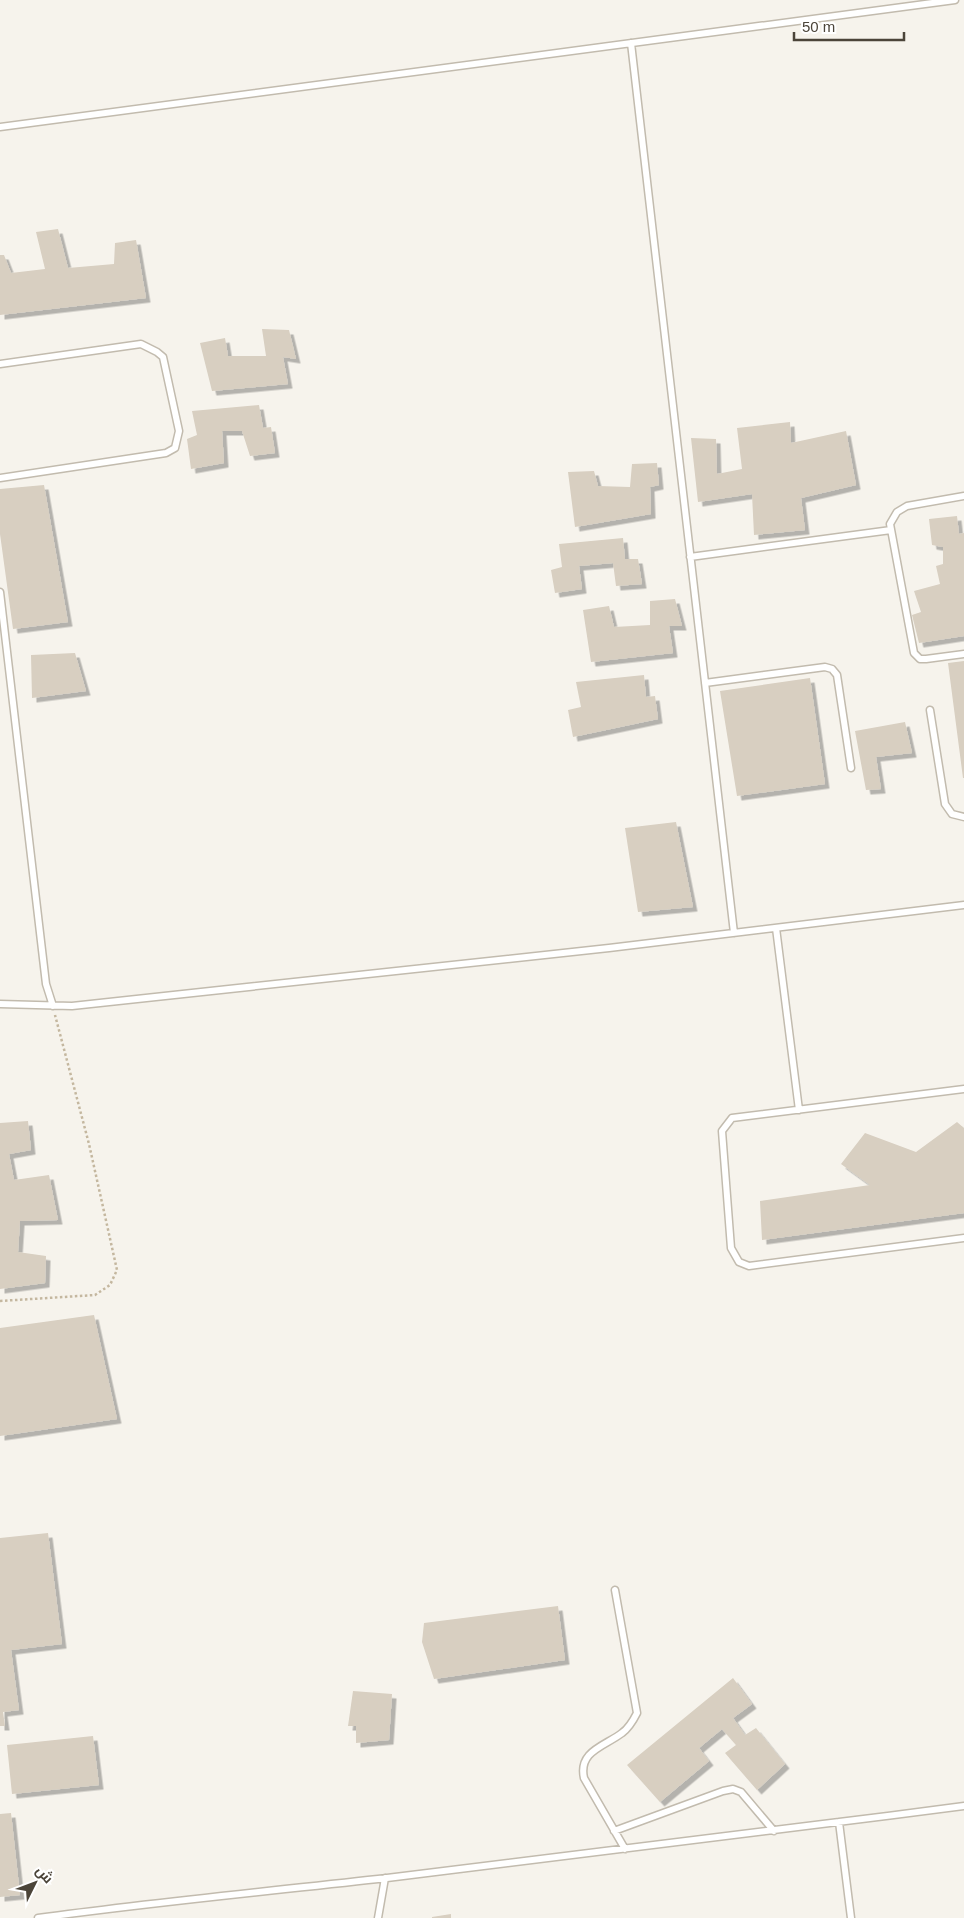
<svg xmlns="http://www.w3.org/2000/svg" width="964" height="1918" font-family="Arial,Cairo,sans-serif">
  <defs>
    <filter id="shadow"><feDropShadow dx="4.5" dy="4.5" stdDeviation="0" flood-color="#0004"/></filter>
  </defs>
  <rect width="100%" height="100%" fill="#f6f3ec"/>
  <path fill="#d8cfc1" filter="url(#shadow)" d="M58 229 68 268 114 264 115 243 136 240 146 298 0 315V255H4L11 273 45 269 36 232Z
    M262 329 289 330 296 359 283 357 288 384 212 391 200 343 225 338 228 356H266Z
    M259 405 263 428 271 427 275 453 250 456 242 431H222L224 463 191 469 187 439 197 435 192 411Z
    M790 422 791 443 846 431 856 485 801 498 805 530 754 535 752 494 698 502 691 438 716 439 717 474 742 469 737 428Z
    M657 463 659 485 650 487 651 514 575 527 568 472 594 471 598 486 630 487 632 464Z
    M44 485 68 622 13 629 0 534V489Z
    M957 516 959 534 964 533V636L919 643 912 615 921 612 914 591 940 584 936 566 943 564V547L932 545 929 519Z
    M623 538 625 559H638L642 584 616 586 613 563 579 566 582 589 555 593 551 570 562 567 559 544Z
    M675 599 682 626H669L673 653 591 662 583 610 609 606 614 627 650 625V601Z
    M75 653 86 691 32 698 31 655Z
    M964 661V778H963L948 663Z
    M644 675 646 697 655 696 658 719 573 737 568 710 581 707 576 682Z
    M810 678 825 784 737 796 720 691Z
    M905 722 912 753 876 757 881 789 866 790 855 731Z
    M676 822 693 907 638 912 625 828Z
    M28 1121 31 1150 9 1154 14 1180 49 1175 58 1220 20 1221 18 1252 46 1256 45 1283 0 1289V1123Z
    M957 1122 964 1128V1213L762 1240 760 1201 870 1185 841 1164 865 1133 916 1152Z
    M94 1315 117 1419 0 1436V1328Z
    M48 1533 62 1644 11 1650 19 1710 3 1712 5 1726H0V1538Z
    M558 1606 565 1660 434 1679 422 1642 424 1623Z
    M733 1678 752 1704 733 1718 745 1735 756 1728 785 1764 757 1790 725 1753 736 1745 722 1729 699 1748 709 1761 660 1802 627 1765Z
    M353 1691 392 1694 389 1740 356 1743V1726H348Z
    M93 1736 99 1785 12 1794 7 1745Z
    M11 1813 20 1895 0 1897V1814Z
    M451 1914V1918H432V1917Z"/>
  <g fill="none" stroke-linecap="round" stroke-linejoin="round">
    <defs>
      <path id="lane" d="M631 43 734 933
        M0 127 955 0
        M0 364 141 344 157 352 163 357 179 431 175 448 166 453 0 478
        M964 496 907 506 897 512 890 524 914 653 920 659H926L964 654
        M690 557 891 530
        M0 592 46 984 53 1006
        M705 683 825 667 832 669 837 675 851 768
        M930 710 945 804 952 814 964 817
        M776 928 799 1110
        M0 1004 72 1006 609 948 964 905
        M964 1089 732 1118 722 1131 731 1248 739 1262 749 1266 964 1238
        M615 1590 637 1713C633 1721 629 1728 622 1733 605 1746 578 1751 584 1778L625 1849
        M839 1822 851 1918
        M614 1831 723 1791 733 1789 741 1792 774 1831
        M38 1918C154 1902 271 1891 387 1878 580 1855 772 1831 964 1806
        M378 1918 385 1878"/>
    </defs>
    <use href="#lane" stroke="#c2bbae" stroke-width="9"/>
    <path stroke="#c4b79f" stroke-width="2.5" stroke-dasharray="2.5 2.5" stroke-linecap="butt" d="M0 1301 95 1295 110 1285 117 1270 89 1144 55 1015"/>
    <use href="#lane" stroke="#fff" stroke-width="6"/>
  </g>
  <g transform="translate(35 1883) rotate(48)" stroke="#ffffff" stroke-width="4" paint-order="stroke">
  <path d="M0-4L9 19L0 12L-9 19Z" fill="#4b4439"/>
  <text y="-8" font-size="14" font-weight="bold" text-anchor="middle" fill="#4b4439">ش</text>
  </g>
  <path d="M794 32v8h110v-8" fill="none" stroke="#4b4439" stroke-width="2.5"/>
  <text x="802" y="32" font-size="15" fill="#4b4439" stroke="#ffffff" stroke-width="4" paint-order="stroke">50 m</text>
</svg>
